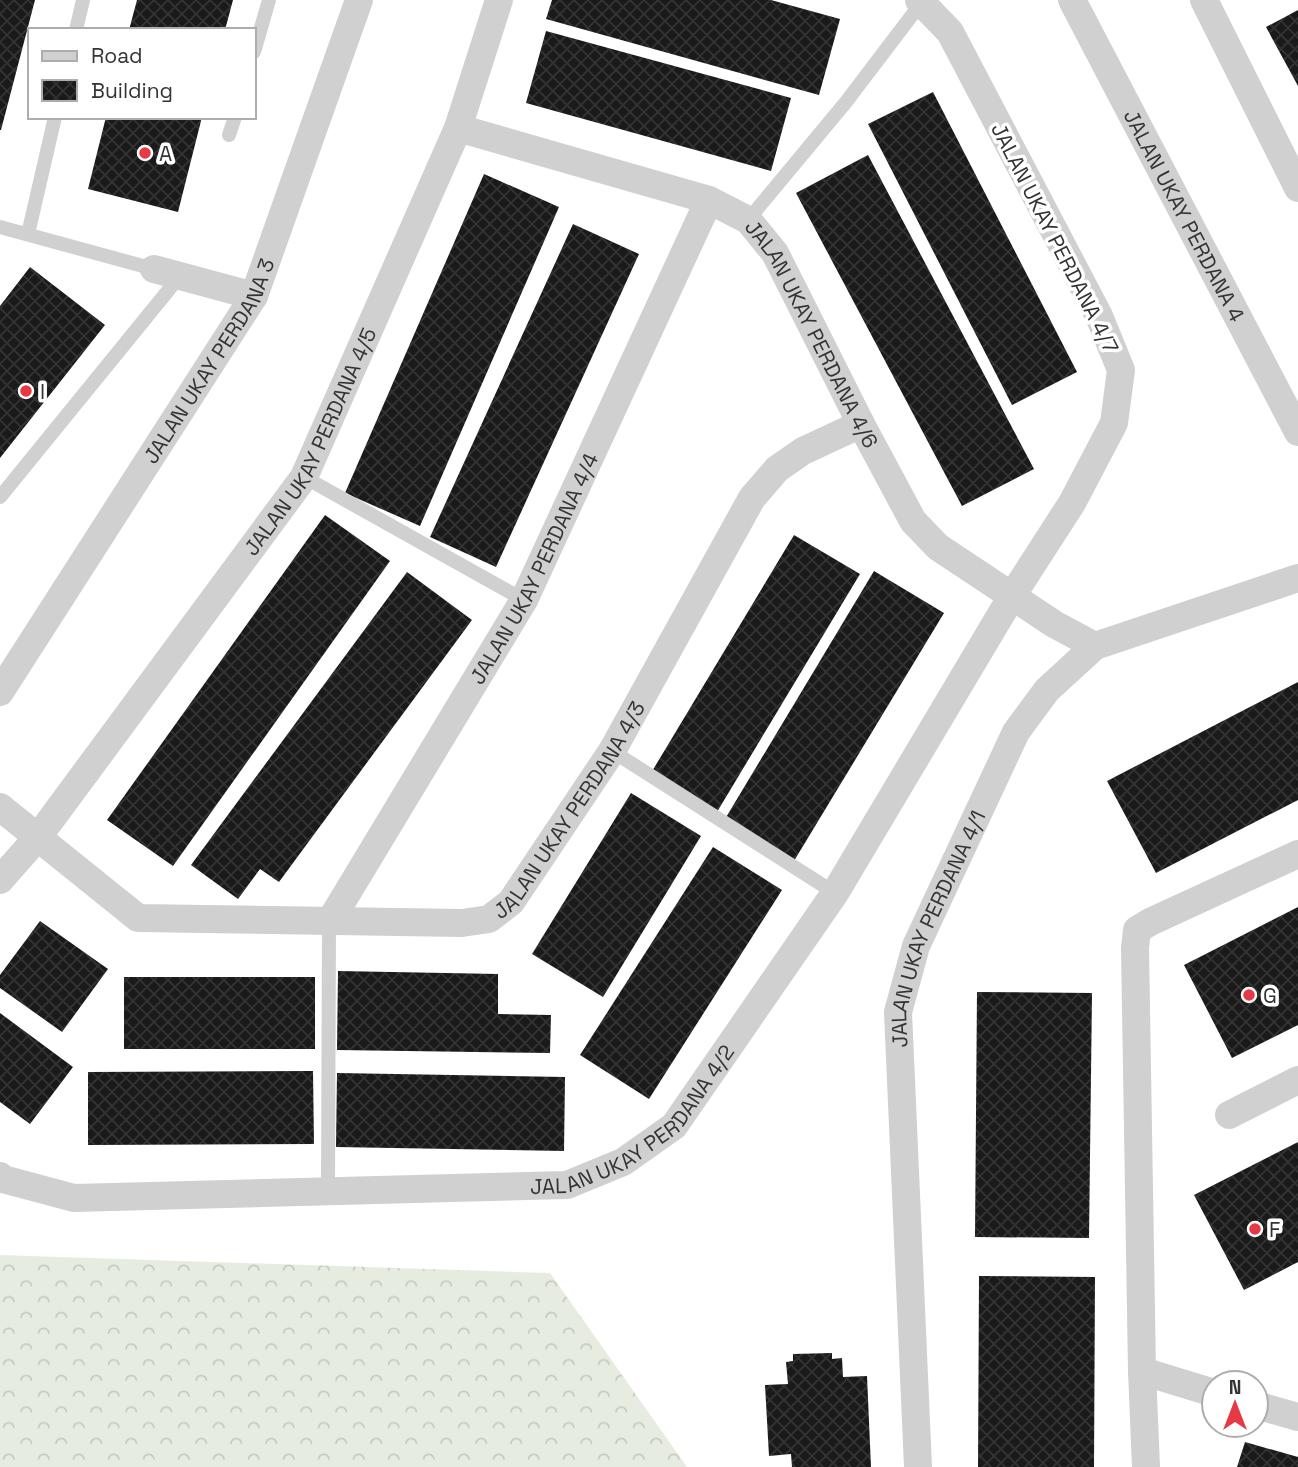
<svg xmlns="http://www.w3.org/2000/svg" width="1298" height="1467" font-family="'Space Grotesk',sans-serif">
  <defs>
    <pattern id="forest-crowns" width="20" height="18" patternUnits="userSpaceOnUse" patternTransform="scale(1.75)"><rect width="20" height="18" fill="#e6ecdf"/><path d="M2 6a3 3 0 1 1 6 0M12 15a3 3 0 1 1 6 0" fill="none" stroke="#c6cbc0"/></pattern>
    <pattern id="building-cross-hatch" width="8" height="8" patternUnits="userSpaceOnUse" patternTransform="scale(1.75)"><rect width="8" height="8" fill="#1a1a1a"/><path d="M0 0l8 8M0 8l8-8" fill="none" stroke="#333"/></pattern>
  </defs>
  <rect width="100%" height="100%" fill="#fff"/>
  <path fill="url(#forest-crowns)" d="M0 1255 550 1273 687 1467H0Z"/>
  <path fill="url(#building-cross-hatch)" d="M0 0H35L1 130H0Z
    M137 0H233L225 30H129Z
    M552 0H771L840 19 819 95 546 19Z
    M1298 10V86L1266 27Z
    M546 31 791 98 771 171 526 103Z
    M933 92 1077 372 1012 405 868 124Z
    M106 117H202L178 212 88 189Z
    M868 155 1034 469 962 506 796 193Z
    M484 174 559 207 420 526 345 493Z
    M573 224 639 254 496 567 430 537Z
    M30 267 105 325 0 458V306Z
    M325 515 390 561 173 866 107 820Z
    M794 535 860 574 717 812 651 773Z
    M874 571 944 613 794 861 725 819Z
    M407 572 472 620 279 882 260 869 238 899 191 865Z
    M1298 682V800L1156 873 1107 781Z
    M631 793 701 836 603 997 532 954Z
    M713 847 782 890 649 1099 580 1055Z
    M1298 907V1025L1232 1058 1184 965Z
    M40 921 108 969 62 1032 0 988V975Z
    M338 971 498 974V1014L551 1015 550 1053 337 1050Z
    M124 977H315V1049H124Z
    M977 992 1092 993 1089 1238 975 1237Z
    M0 1013 73 1067 30 1124 0 1102Z
    M313 1071 314 1144 88 1145V1072Z
    M337 1073 565 1077 564 1151 336 1147Z
    M1298 1142V1262L1244 1290 1194 1195Z
    M979 1276 1095 1277 1094 1467H978Z
    M832 1353V1359L842 1358 843 1377 867 1376 871 1467H792L791 1454 769 1456 765 1385 788 1384 786 1362 793 1361V1354Z
    M1245 1442 1298 1457V1467H1237Z"/>
  <g fill="none" stroke-linecap="round" stroke-linejoin="round">
    <path stroke="#d0d0d0" stroke-width="14" d="M76 30 83 0
      M254 52 269 0
      M229 135 235 117
      M748 220 846 102 922 2
      M0 227 154 269
      M28 234 55 117
      M304 477 524 600
      M0 497 180 276
      M612 751 835 893
      M328 1191 329 923"/>
    <g stroke="#d0d0d0" stroke-width="28">
      <path id="s1" d="M1072 0 1298 432"/>
      <path d="M1204 0 1298 188"/>
      <path id="s2" d="M458 128 709 200 748 220 775 253 861 424 913 521 938 547 1054 624 1095 646"/>
      <path d="M154 269 254 296"/>
      <path id="s3" d="M0 692 254 296 359 0"/>
      <path id="s4" d="M0 807 138 918 462 923 489 919 511 902 612 751 752 498 777 469 803 451 861 424"/>
      <path id="s5" d="M0 880 38 837 304 477 458 128 499 0"/>
      <path id="s6" d="M329 923 524 600 709 200"/>
      <path d="M1229 1115 1298 1080"/>
      <path id="s7" d="M0 1176 3 1179 74 1198 567 1185 623 1162 674 1126 835 893 1012 596 1072 503 1114 423 1121 370 1099 316 950 32 919 0"/>
      <path d="M1142 1371 1214 1393"/>
      <path d="M1256 1405 1298 1417"/>
      <path id="s8" d="M918 1467 898 1012 916 946 1016 732 1047 690 1095 646 1298 578"/>
      <path d="M1146 1467 1142 1371 1135 948 1137 930 1150 922 1298 854"/>
    </g>
  </g>
  <g fill="#e63946" stroke="#fff" stroke-width="2.5">
    <circle cx="145" cy="153" r="7"/>
    <circle cx="26" cy="391" r="7"/>
    <circle cx="1249" cy="995" r="7"/>
    <circle cx="1255" cy="1229" r="7"/>
  </g>
  <g text-anchor="middle" dominant-baseline="central" stroke-width="7" stroke-linejoin="round" paint-order="stroke">
    <g font-size="21" fill="#333" stroke="#fff" text-anchor="start">
      <text x="159" y="153">A</text>
      <text x="40" y="391">I</text>
      <text x="1263" y="995">G</text>
      <text x="1269" y="1229">F</text>
    </g>
    <g font-size="21" fill="#333" stroke="#fff">
      <text stroke="none"><textPath href="#s1" startOffset="243">JALAN UKAY PERDANA 4</textPath></text>
      <text transform="translate(1055 238) rotate(63)">JALAN UKAY PERDANA 4/7</text>
      <text stroke="none"><textPath href="#s2" startOffset="436">JALAN UKAY PERDANA 4/6</textPath></text>
      <text stroke="none"><textPath href="#s3" startOffset="392">JALAN UKAY PERDANA 3</textPath></text>
      <text stroke="none"><textPath href="#s5" startOffset="539">JALAN UKAY PERDANA 4/5</textPath></text>
      <text stroke="none"><textPath href="#s6" startOffset="410">JALAN UKAY PERDANA 4/4</textPath></text>
      <text stroke="none"><textPath href="#s4" startOffset="665">JALAN UKAY PERDANA 4/3</textPath></text>
      <text stroke="none"><textPath href="#s8" startOffset="546">JALAN UKAY PERDANA 4/1</textPath></text>
      <text stroke="none"><textPath href="#s7" startOffset="662">JALAN UKAY PERDANA 4/2</textPath></text>
    </g>
  </g>
  <rect x="28" y="28" width="228" height="91" fill="#ffffff" stroke="#adadad" stroke-width="2"/>
  <rect x="42" y="51" width="35" height="10" fill="#d0d0d0" stroke="#adadad" stroke-width="2"/>
  <text x="91" y="63" font-size="21" fill="#333333">Road</text>
  <rect x="42" y="80" width="35" height="21" fill="url(#building-cross-hatch)" stroke="#adadad" stroke-width="2"/>
  <text x="91" y="98" font-size="21" fill="#333333">Building</text>
  <g transform="translate(1235 1404)"><circle r="33" fill="#ffffff" stroke="#adadad" stroke-width="2"/>
  <path d="M0-5L12 26L0 18L-12 26Z" fill="#e63946"/>
  <text y="-10" font-size="19" font-weight="bold" text-anchor="middle" fill="#333333">N</text>
  </g>
</svg>
